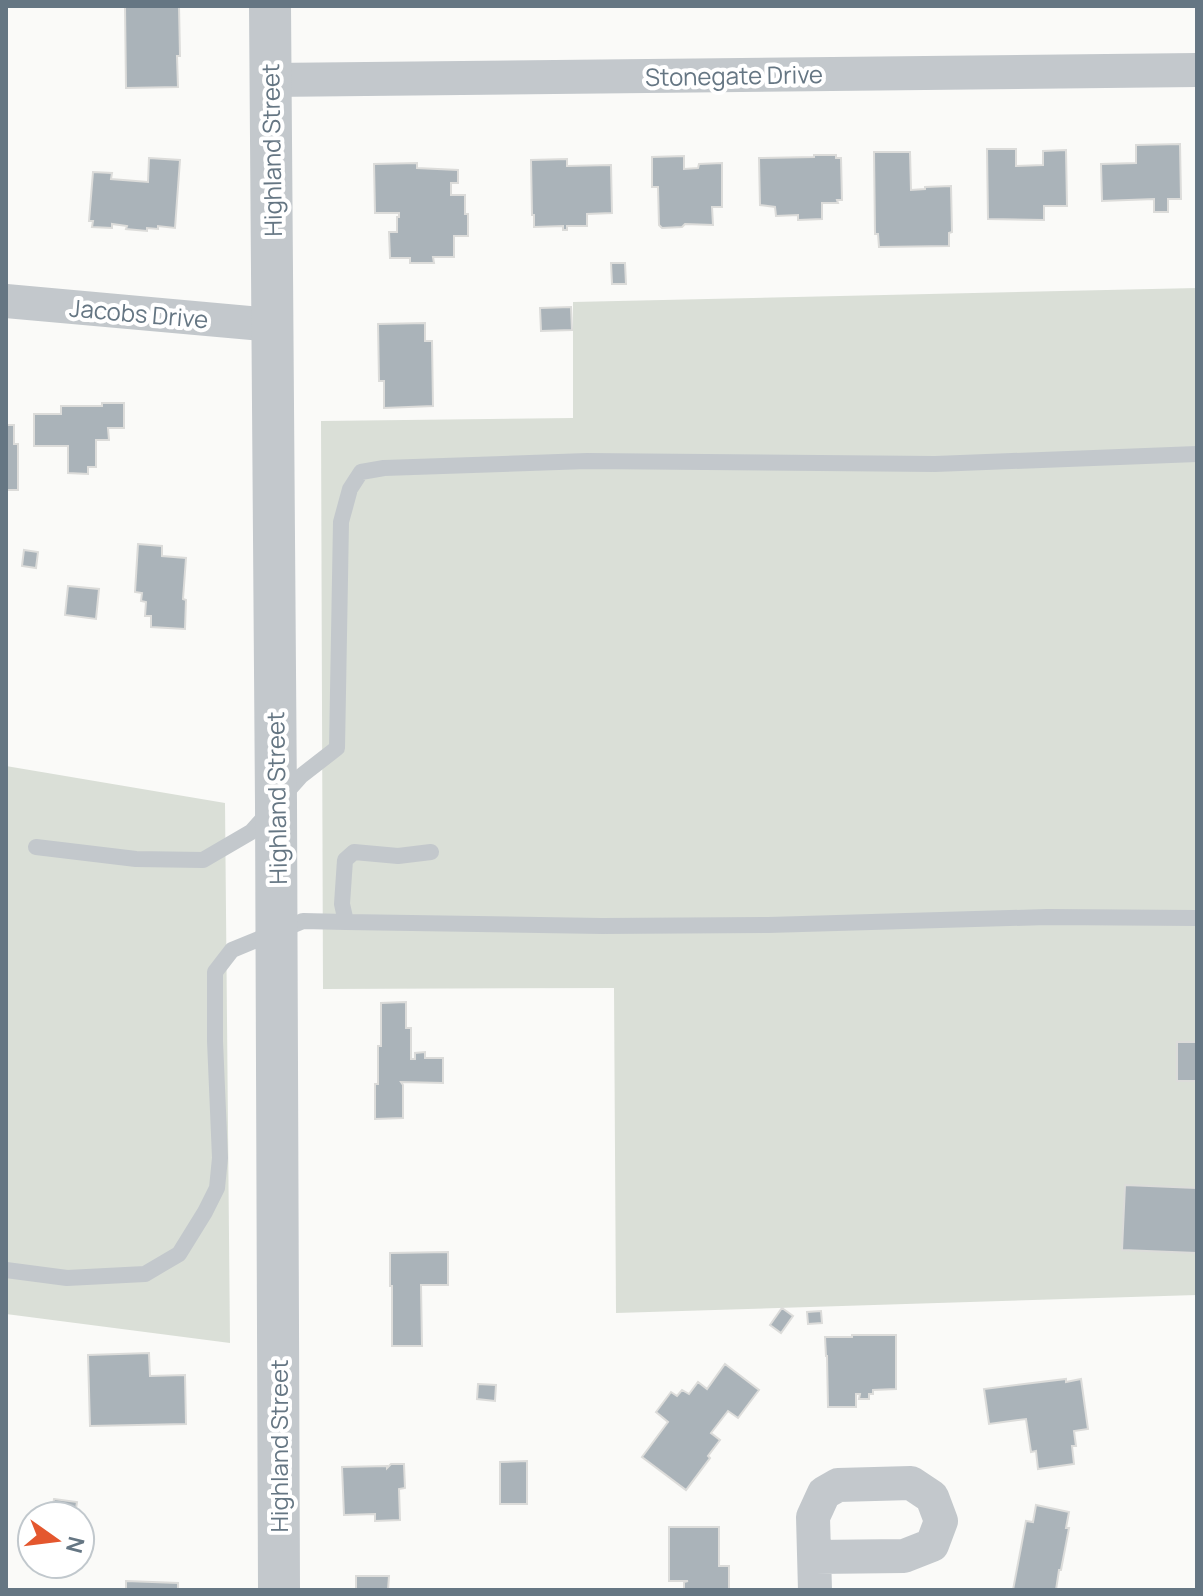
<svg xmlns="http://www.w3.org/2000/svg" width="1203" height="1596" font-family="Manrope,sans-serif">
  <rect width="100%" height="100%" fill="#fafaf8"/>
  <path fill="#dadfd7" d="M1197 288V1295L616 1313 614 988 323 989 321 421 573 418V302Z
    M6 766 225 803 230 1343 6 1314Z"/>
  <path fill="#aab3b9" stroke="#dcdcda" stroke-width="2" d="M125 6H179L180 56H177L178 87 126 88Z
    M1180 144 1181 199H1168V212H1154V199L1102 201 1101 164 1136 163V145Z
    M987 149H1016V166L1043 165V151L1066 150 1067 206H1044V220L988 219Z
    M874 152H910L911 190 925 189V187L951 186 952 232 949 233V246L879 247 878 234H875Z
    M814 155H836V158H841L842 200H837L838 203H822V219L798 220V215L776 216 775 207 760 205 759 158 814 157Z
    M684 156V169L698 168 699 164 722 163V207H712L713 225 685 224 682 227 662 228 659 225 658 187H652V157Z
    M149 158 180 160 175 228 158 226V229L147 228V231L126 229 127 226 112 224V228L92 227 93 221H89L93 172 112 173 111 179 148 182Z
    M567 159V166L611 165 612 213 587 214V226H567V230H563V226L534 227V215H532L531 160Z
    M417 163V168L458 170V183H451V195H465V214H468V236H454V257H433L434 263H410V258H390L389 232H397V217H399V213H375L374 164Z
    M611 263H625L626 284H612Z
    M571 307 572 330 541 331 540 308Z
    M425 323V341H432L433 406 384 408V381H379L378 324Z
    M102 403H124V428H108L109 440H96V467H88V474L68 473V446H34V414H61V406H102Z
    M6 425H14V444H18V490H6Z
    M138 544 162 546V556L186 558 183 599 186 600 185 629 151 627V616H145L146 602 141 601 142 593 135 592Z
    M24 550 38 552 36 568 22 566Z
    M68 586 99 589 96 619 65 615Z
    M406 1002V1028H411V1059H415V1053L425 1052V1058H443V1083L401 1082 403 1085V1118L375 1119V1084H378V1046H381V1003Z
    M1177 1042H1197V1081H1177Z
    M1125 1185 1197 1188V1253L1122 1250Z
    M448 1252V1285H421L422 1346H392V1286H390V1253Z
    M782 1308 793 1316 781 1333 770 1325Z
    M821 1311 822 1323 808 1324 807 1312Z
    M852 1335H896V1389L873 1390V1394H869V1399H859L860 1394H856V1407H828L827 1356H826L825 1337H852Z
    M149 1353 150 1376 185 1375 186 1424 90 1426 88 1355Z
    M725 1364 759 1390 738 1418 728 1411 711 1433 720 1440 708 1456 710 1458 686 1490 642 1457 668 1422 656 1412 671 1392 677 1396 682 1390 689 1394 698 1382 707 1389Z
    M1066 1379V1382L1081 1379 1088 1429 1074 1431 1076 1446H1072L1074 1464 1038 1469 1036 1451 1031 1452 1026 1419 989 1424 984 1389Z
    M478 1384 496 1385 495 1401 477 1399Z
    M527 1461V1504H500V1462Z
    M391 1464H404L405 1488 399 1489 400 1520 375 1521V1514L344 1515 342 1467 387 1466V1468Z
    M54 1499 77 1502 75 1516H51Z
    M1036 1505 1069 1512 1066 1528H1069L1061 1570H1059L1056 1590H1013L1026 1521 1033 1522Z
    M669 1527H719V1566H729V1590H684V1582L688 1581H669Z
    M356 1576H389L388 1590H356Z
    M126 1581 178 1583V1590H126Z"/>
  <g fill="none" stroke-linecap="round" stroke-linejoin="round">
    <path stroke="#c3c8cc" stroke-width="16" d="M285 794 301 776 337 748 341 522 350 489 361 472 384 468 587 461 935 464 1197 454
      M36 847 136 859 203 860 251 832 269 812
      M431 852 398 856 354 852 345 860 342 904 346 922 602 926 768 925 1047 917 1197 918
      M6 1270 67 1278 145 1274 179 1254 205 1212 217 1188 220 1158 215 1041V972L232 950 303 921 346 922"/>
    <path stroke="#c3c8cc" stroke-width="34" d="M270 80 1197 70
      M6 301 273 325
      M815 1590 813 1517 824 1493 838 1485 911 1483 932 1497 941 1521 932 1545 904 1556 815 1557"/>
    <path stroke="#c3c8cc" stroke-width="42" d="M270 6 276 804 279 1590"/>
  </g>
  <g text-anchor="middle" dominant-baseline="central" stroke-width="8" stroke-linejoin="round" paint-order="stroke">
    <g font-size="24" fill="#657683" stroke="#fff">
      <text transform="translate(734 75) rotate(-1)">Stonegate Drive</text>
      <text transform="translate(271 150) rotate(-91)">Highland Street</text>
      <text transform="translate(139 313) rotate(5)">Jacobs Drive</text>
      <text transform="translate(276 798) rotate(-91)">Highland Street</text>
      <text transform="translate(278 1446) rotate(-90)">Highland Street</text>
    </g>
  </g>
  <rect width="1203" height="1596" fill="none" stroke="#657683" stroke-width="16"/>
  <g transform="translate(56 1540) rotate(104)"><circle r="38" fill="#ffffff" stroke="#c1c8cd" stroke-width="2"/>
  <path d="M0-6L14 30L0 20L-14 30Z" fill="#e4572e"/>
  <text y="-12" font-size="22" font-weight="bold" text-anchor="middle" fill="#657683">N</text>
  </g>
</svg>
